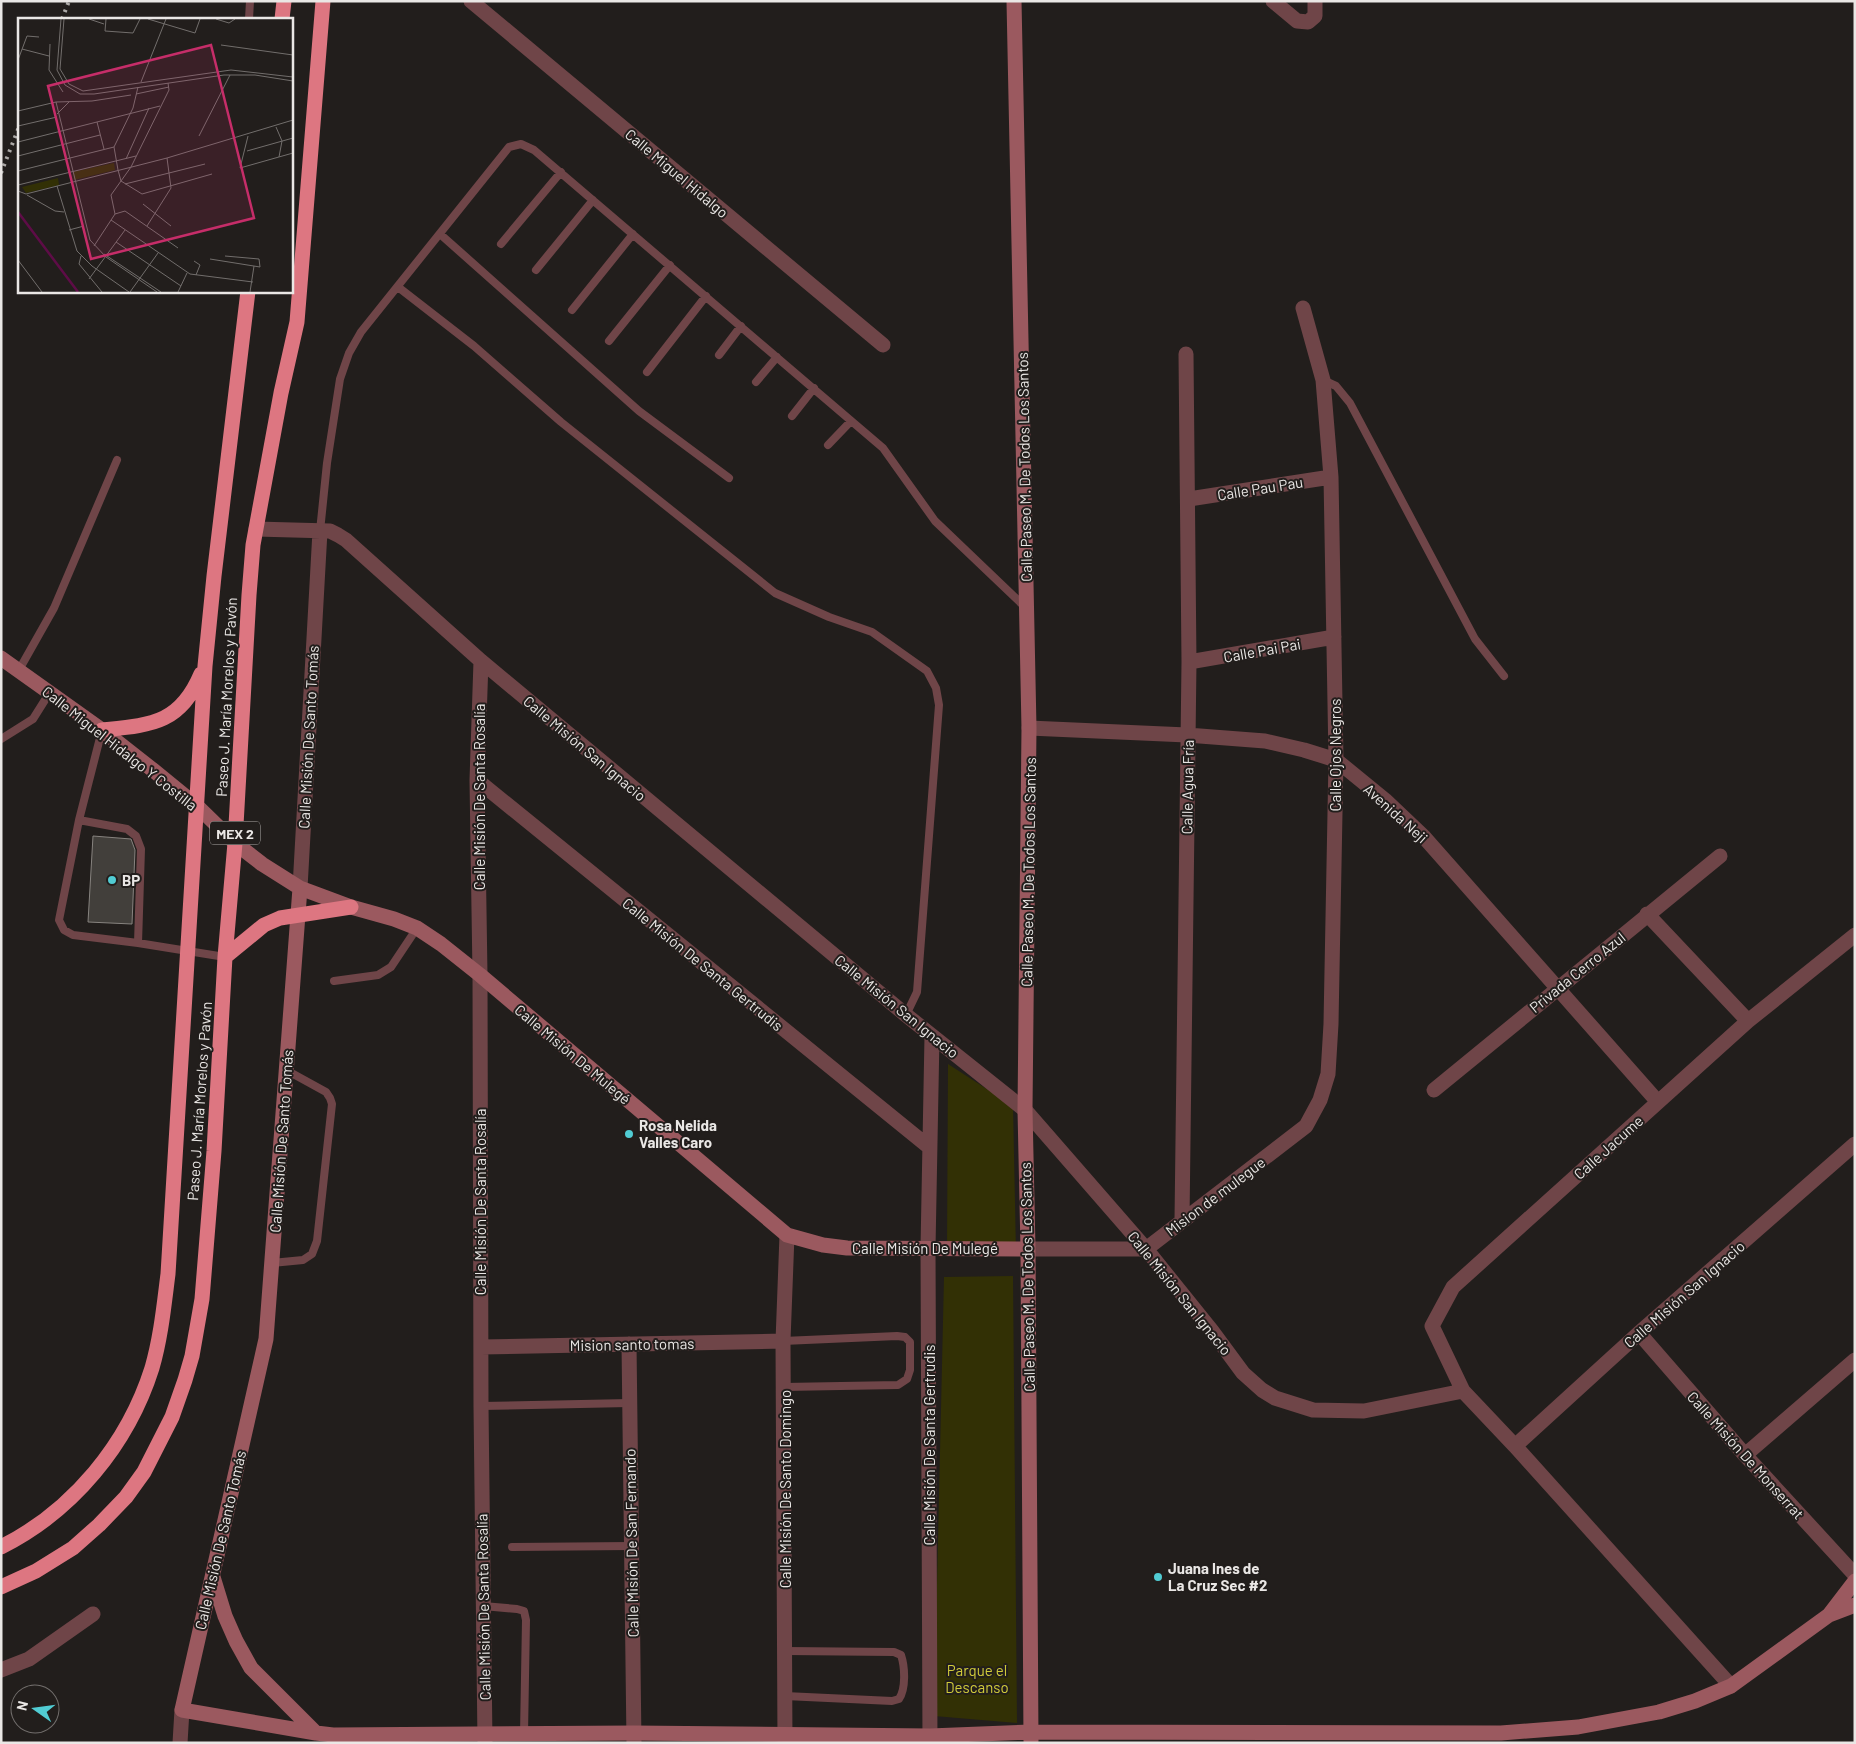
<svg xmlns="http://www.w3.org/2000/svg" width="1856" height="1744" font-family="Barlow,sans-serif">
  <rect width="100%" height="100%" fill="#221e1c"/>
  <path fill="#323005" d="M948 1064 1013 1106 1016 1252 947 1248Z
    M1013 1276 1017 1723 934 1716 944 1277Z"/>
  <path fill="#423f3b" stroke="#87837f" d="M93 836 131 839 135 850 132 924 88 922Z"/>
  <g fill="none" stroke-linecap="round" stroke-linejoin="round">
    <path stroke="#6f4548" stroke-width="8" d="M249 19 250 1
      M440 234 639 411 729 478
      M501 244 561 172
      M536 270 593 200
      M398 287 474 346 561 422 775 593 829 617 872 632 927 671 936 688 939 705 917 992 906 1015
      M572 310 633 234
      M609 341 670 265
      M719 355 741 326
      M647 372 706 296
      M1323 380 1336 386 1350 403 1475 639 1504 676
      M756 382 777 357
      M792 416 814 388
      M828 445 851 421
      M320 531 327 463 340 379 349 353 361 332 509 147 521 144 534 150 883 448 935 521 1025 607
      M19 670 54 608 117 460
      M102 730 79 820 59 920 64 930 73 935 138 943 225 957
      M1 739 33 719 50 692
      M79 820 127 829 136 836 141 849 138 943
      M334 981 378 975 391 967 417 928
      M272 1263 303 1260 312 1254 317 1241 332 1104 330 1098 326 1092 286 1070
      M783 1341 897 1336 905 1337 910 1342V1370L907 1379 898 1385 784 1387
      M481 1406 629 1403
      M512 1547 631 1546
      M483 1606 517 1609 524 1611 526 1620 524 1734
      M785 1696 892 1701 899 1699C906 1689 905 1667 901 1655L894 1652 786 1651"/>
    <path stroke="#6f4548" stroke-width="15" d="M471 1 883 345
      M1273 1 1297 21 1308 22 1315 16V1
      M1189 499 1331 477
      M256 529 330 531 338 535 346 540 481 661 906 1015 1025 1110 1146 1249 1212 1331 1243 1373 1262 1390 1275 1398 1313 1410 1364 1411 1463 1391 1515 1446 1731 1686
      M481 661 477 780 480 975 481 1406 485 1743
      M1189 662 1334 637
      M1029 728 1187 735 1265 741 1304 750 1336 760 1385 800 1424 837 1658 1102
      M477 780 929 1147
      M300 888 320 531
      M1647 914 1748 1021
      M1434 1090 1720 856
      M1182 1220 1189 662 1186 354
      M1028 1249H1146L1306 1126 1320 1100 1328 1074 1331 1024 1336 760 1331 477 1323 380 1303 308
      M1639 1333 1745 1455 1855 1575
      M629 1344 634 1743
      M481 1347 783 1341
      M1463 1391 1432 1326 1453 1287 1748 1021 1855 935
      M1515 1446 1639 1333 1855 1144
      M1745 1455 1855 1360
      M1 1670 29 1659 93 1614
      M180 1743 182 1710
      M785 1743 783 1341 787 1235
      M930 1743 928 1248 932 1036"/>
    <path stroke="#9b595f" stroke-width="15" d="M1014 1 1029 728 1025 1110 1028 1249 1031 1741
      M1 658 102 730 153 770 196 805 235 843 262 864 300 888 351 907 394 919 417 928 441 944 480 975 787 1235 823 1245 847 1248 1028 1249
      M300 888 266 1339 182 1710 316 1733 333 1735 634 1733 930 1736 1031 1732 1501 1733 1578 1727 1659 1712 1695 1701 1731 1686 1829 1615 1855 1605
      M213 1577 225 1616 236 1641 251 1668 316 1733
      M1829 1615 1855 1581"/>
    <path stroke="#dd7681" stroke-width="15" d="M282 19 284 1
      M102 730C151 725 180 724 201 674
      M225 957 264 925 280 918 351 907
      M1 1547C73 1511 128 1444 152 1368 161 1337 164 1305 168 1274L205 666 214 576 248 291
      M1 1587 36 1571 73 1548 99 1525 126 1497 144 1472 172 1417 185 1380 192 1356 202 1299 214 1151 225 957 235 843 249 595 253 545 281 393 297 322 323 1"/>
    <path stroke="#adaaa8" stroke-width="4" stroke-dasharray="2.5 5" stroke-linecap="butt" d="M62 19 69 1
      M1 173 19 127"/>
  </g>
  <g fill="#51ccd3" stroke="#221e1c" stroke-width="2">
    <circle cx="112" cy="880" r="5"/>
    <circle cx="629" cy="1134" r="5"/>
    <circle cx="1158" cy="1577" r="5"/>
  </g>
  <g text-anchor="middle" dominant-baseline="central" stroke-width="4" stroke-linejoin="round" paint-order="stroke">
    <rect fill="#221e1c" stroke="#aeaba9" stroke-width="1" x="210" y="821.5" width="50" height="23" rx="4"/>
    <g font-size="14" font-weight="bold" fill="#eae7e5">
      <text x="235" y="833">MEX 2</text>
    </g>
    <g font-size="15" fill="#eae7e5" stroke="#221e1c">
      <text transform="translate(677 173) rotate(40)">Calle Miguel Hidalgo</text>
      <text transform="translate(1024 467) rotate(-91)">Calle Paseo M. De Todos Los Santos</text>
      <text transform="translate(1260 488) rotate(-9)">Calle Pau Pau</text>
      <text transform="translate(1262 650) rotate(-10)">Calle Pai Pai</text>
      <text transform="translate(226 697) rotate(-87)">Paseo J. María Morelos y Pavón</text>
      <text transform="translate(308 737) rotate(-87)">Calle Misión De Santo Tomás</text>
      <text transform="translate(120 748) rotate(38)">Calle Miguel Hidalgo Y Costilla</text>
      <text transform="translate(585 748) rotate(40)">Calle Misión San Ignacio</text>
      <text transform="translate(1335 755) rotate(-90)">Calle Ojos Negros</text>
      <text transform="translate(1187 787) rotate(-89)">Calle Agua Fría</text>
      <text transform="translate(479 797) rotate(-90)">Calle Misión De Santa Rosalía</text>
      <text transform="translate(1396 813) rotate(42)">Avenida Neji</text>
      <text transform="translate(1028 872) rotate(-89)">Calle Paseo M. De Todos Los Santos</text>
      <text transform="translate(703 964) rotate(39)">Calle Misión De Santa Gertrudis</text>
      <text transform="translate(1577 972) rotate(-39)">Privada Cerro Azul</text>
      <text transform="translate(897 1006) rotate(39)">Calle Misión San Ignacio</text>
      <text transform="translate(573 1054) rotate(40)">Calle Misión De Mulegé</text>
      <text transform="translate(199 1101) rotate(-86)">Paseo J. María Morelos y Pavón</text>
      <text transform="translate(281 1141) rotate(-86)">Calle Misión De Santo Tomás</text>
      <text transform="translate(1608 1147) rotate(-42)">Calle Jacume</text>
      <text transform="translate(1215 1196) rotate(-37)">Mision de mulegue</text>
      <text transform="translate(480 1202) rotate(-90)">Calle Misión De Santa Rosalía</text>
      <text x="925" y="1248">Calle Misión De Mulegé</text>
      <text transform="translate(1027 1277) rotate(-91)">Calle Paseo M. De Todos Los Santos</text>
      <text transform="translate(1180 1293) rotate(51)">Calle Misión San Ignacio</text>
      <text transform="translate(1684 1294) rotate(-41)">Calle Misión San Ignacio</text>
      <text transform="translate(632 1344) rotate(-1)">Mision santo tomas</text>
      <text transform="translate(929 1445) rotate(-90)">Calle Misión De Santa Gertrudis</text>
      <text transform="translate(1746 1455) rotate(48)">Calle Misión De Monserrat</text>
      <text transform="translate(785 1489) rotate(-90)">Calle Misión De Santo Domingo</text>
      <text transform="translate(220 1540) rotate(-77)">Calle Misión De Santo Tomás</text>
      <text transform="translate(631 1543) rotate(-91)">Calle Misión De San Fernando</text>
      <text transform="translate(483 1607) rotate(-91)">Calle Misión De Santa Rosalía</text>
    </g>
    <g font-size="15" font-weight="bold" fill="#eae7e5" stroke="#221e1c" text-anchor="start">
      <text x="122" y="880">BP</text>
      <text x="639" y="1125">Rosa Nelida<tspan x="639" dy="17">Valles Caro</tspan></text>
      <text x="1168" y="1568">Juana Ines de<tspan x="1168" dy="17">La Cruz Sec #2</tspan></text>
    </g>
    <g font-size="15" fill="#d1cb3a" stroke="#221e1c">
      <text x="977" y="1670">Parque el<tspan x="977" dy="17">Descanso</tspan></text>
    </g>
  </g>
  <g transform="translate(18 18)">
    <rect width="275" height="275" fill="#221e1c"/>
    <path d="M96 145 97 152 56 162 55 154ZM40 160 41 167 8 175 4 169Z" fill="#323005"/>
    <path fill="none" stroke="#5e0c47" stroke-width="2.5" d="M0 194 60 274"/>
    <path fill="none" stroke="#726e6c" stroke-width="1" d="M43 1 39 52 47 67 62 76H76L206 57H237L275 63M46 1 42 51 51 66 65 73 213 52 275 59M71 1 86 6M88 1 87 13 115 15 122 1M130 1 177 15 182 1M198 1 211 5 217 1M32 26 31 52 45 74M203 27 275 37M4 31 31 38M0 42 9 18 21 19M123 64 148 1M118 76 151 69M38 84 72 222 88 239 139 274M0 93 38 84 74 83 113 77M39 96 51 84M79 104 86 131M0 108 39 99M258 109 264 123 261 139M181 118 212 57M230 118 222 150 275 135M0 124 142 88M229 133 275 120M0 138 82 117M108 141 131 90M100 152 103 163 124 176 194 156M100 152 96 129 115 90 120 69M0 153 96 129M107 166 187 146M0 167 118 138M39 168 59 233 74 248 111 274M0 173 8 176 149 140 275 102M9 177 37 193 46 194M125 186 153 208M97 196 107 193 160 230M93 202 172 256 235 264M129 208 153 170 149 140M51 212 66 208M98 224 163 268M76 228 97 196 93 177 113 149 151 72 150 65M86 236 143 274M63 238 61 246 84 274M192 241 242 249 241 241 207 238M0 242 24 274M176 243 182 247 178 257M71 261 107 212M112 274 140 235M160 274 169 255M232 274 236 248"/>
    <path fill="#c62d69" fill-opacity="0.15" stroke="#c62d69" stroke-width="2.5" d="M193 27 236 200 73 241 30 68Z"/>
    <rect width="275" height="275" fill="none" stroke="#eae7e5" stroke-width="2.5"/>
  </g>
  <rect width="1856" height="1744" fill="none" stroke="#eae7e5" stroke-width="5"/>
  <g transform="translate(35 1709) rotate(284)"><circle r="24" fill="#221e1c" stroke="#726e6c"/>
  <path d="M0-4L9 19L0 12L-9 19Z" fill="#51ccd3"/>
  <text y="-8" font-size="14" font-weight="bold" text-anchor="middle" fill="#eae7e5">N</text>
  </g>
</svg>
